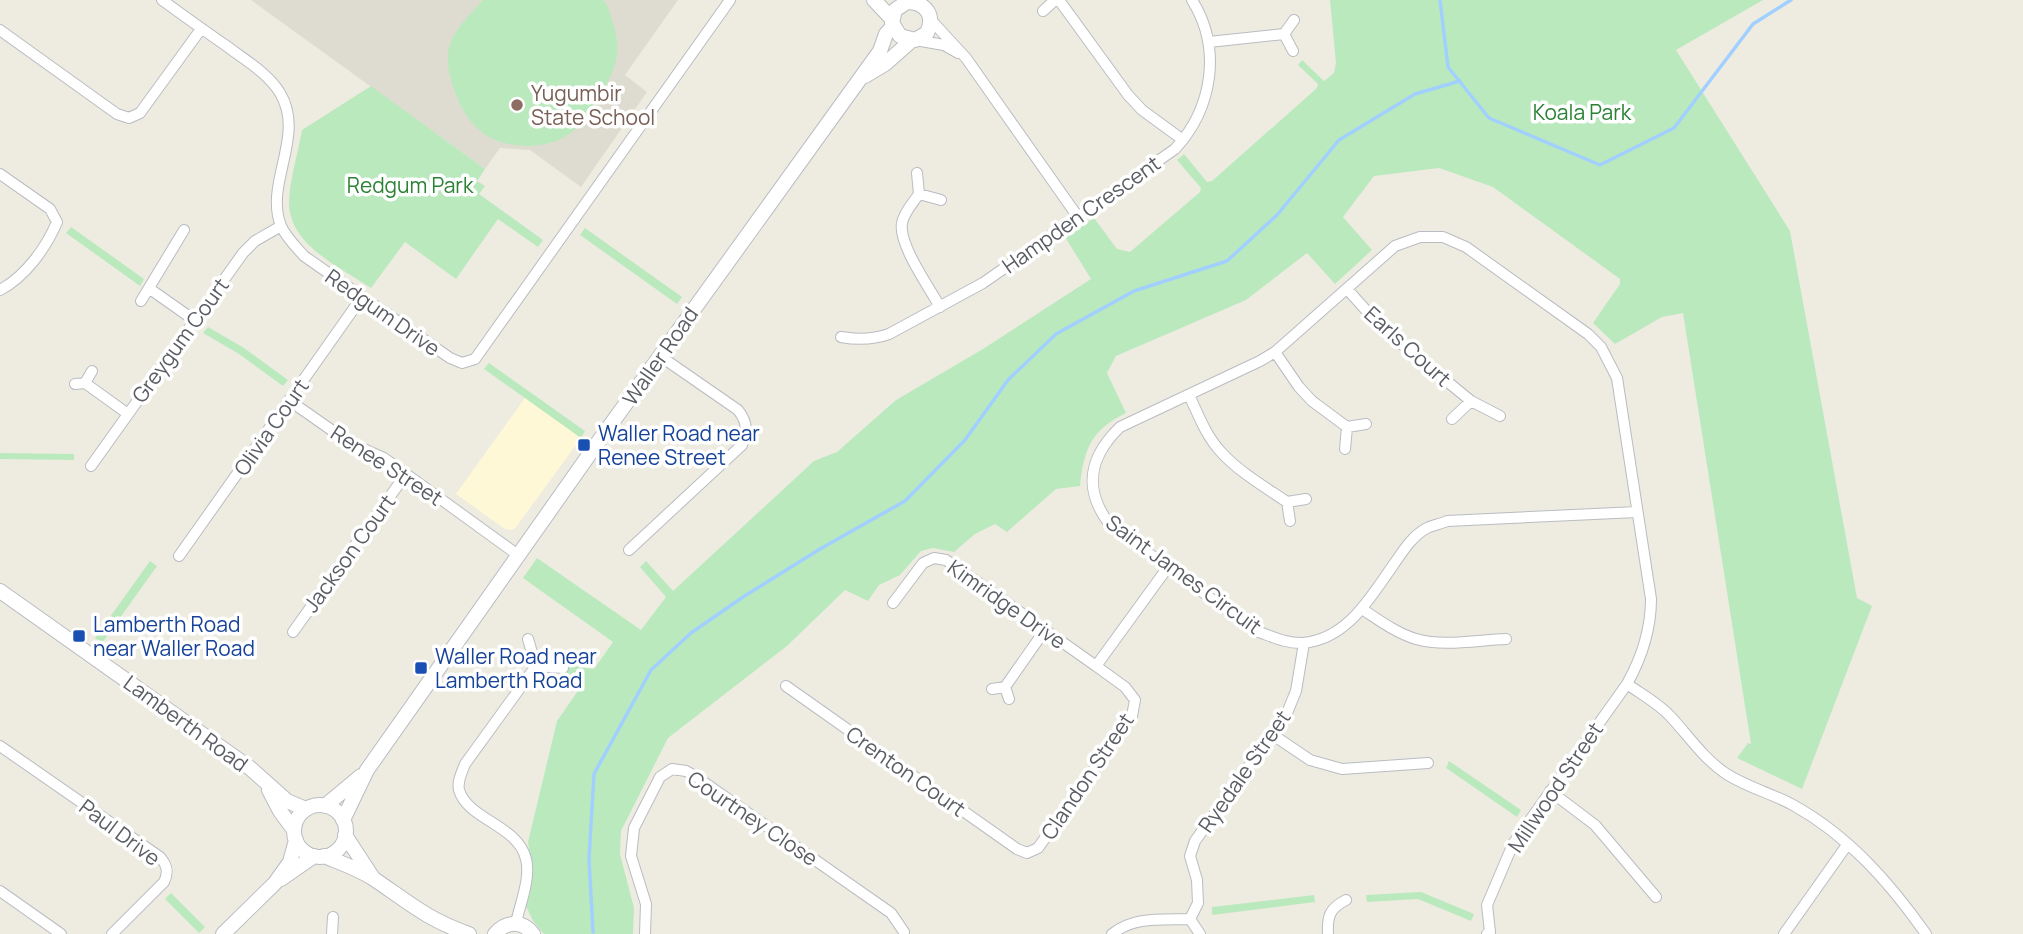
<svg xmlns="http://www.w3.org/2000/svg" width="2023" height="934" font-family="Manrope,sans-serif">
  <rect width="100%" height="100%" fill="#eeece1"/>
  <path fill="#fff8d6" d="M525 398 581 438 516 527 512 530 505 529 456 494Z"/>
  <path fill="#dedcd0" d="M251 0H678L625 75 647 92 581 187 530 150 500 148 485 169Z"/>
  <path fill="#bbe9be" d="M483 0H603L607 5C623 46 621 63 597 100 588 113 580 128 566 136 556 143 541 145 530 146 492 146 470 130 456 95 451 81 445 63 449 48 453 30 471 14 483 0Z
    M1330 0H1763L1676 50 1790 231 1857 598 1872 606 1802 789 1737 758 1748 743 1751 744 1683 313 1662 317 1615 344 1593 323 1620 284V279L1493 187 1439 168 1374 176 1343 217 1372 250 1335 284 1307 253 1246 300 1116 356 1107 373 1126 413C1091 430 1084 449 1080 486L1056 489 1007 532 995 524 975 534 954 552 933 548 921 551 900 575 879 585 868 601 845 590 787 646 668 738 621 831 620 854 634 908 633 934H544L533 921 526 906 533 875 528 842 557 721 584 682 563 678 564 664 594 669 613 642 523 578 537 558 641 630 666 597 640 567 646 561 673 591 814 461 837 452 896 400 983 349 1091 279 1065 237 1094 218 1117 249 1130 252 1200 192 1201 188 1177 160 1184 154 1207 182 1212 181 1317 88 1318 84 1298 65 1302 60 1324 81 1334 73 1336 63Z
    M371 86 485 169 477 181 485 186 479 194 543 240 538 247 498 219 456 279 405 242 371 288C340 267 288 245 289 201 290 178 298 153 302 130Z
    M71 227 144 279 140 286 66 233Z
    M585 228 682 297 677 304 580 235Z
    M208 327 244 348 288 380 283 386 239 354 203 333Z
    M489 363 585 431 581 438 484 369Z
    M0 453 74 454V460L0 459Z
    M150 561 157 566 102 643 95 638Z
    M1449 761 1521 810 1517 817 1446 768Z
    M1421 892 1474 914 1471 921 1418 899 1367 902 1366 895Z
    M171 893 205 927 199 933 165 899Z
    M1314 895 1315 902 1212 915V907Z"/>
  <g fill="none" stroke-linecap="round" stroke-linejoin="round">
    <path stroke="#a1d0ff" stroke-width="3.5" d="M1440 0 1448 67 1489 118 1600 165 1674 128 1753 24 1791 0
      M593 932 589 859 594 774 651 670 691 633 743 597 820 549 905 501 965 440 1008 380 1056 334 1134 291 1227 261 1277 215 1339 140 1415 94 1460 81"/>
    <defs>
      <path id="minor" d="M162 0C184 16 206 32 228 47 246 61 268 73 280 93 306 136 264 183 281 226 286 237 296 247 304 256L450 358 462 363 475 359 730 0
        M1059 0 1128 95 1142 110 1183 140
        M1043 11 1055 0
        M931 20 966 58 1078 217
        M0 30 117 114 129 118 140 113 201 29
        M915 40 944 45 958 53
        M1209 42 1284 34
        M1293 51 1284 34 1294 20
        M917 173 919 194 941 200
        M0 174 50 209 57 222C46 248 25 277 0 290
        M919 194C913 203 904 212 902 223 898 244 929 287 940 307
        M150 289 194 320
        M1347 289 1382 328 1471 401
        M141 301 184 230
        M841 337C858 340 872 340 889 334L983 283 1175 149C1213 108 1222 48 1192 0
        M1275 352 1299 387 1312 401 1347 427
        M85 383 128 414
        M75 384 85 383 92 371
        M1189 395C1198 414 1206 436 1221 452 1239 472 1265 487 1287 502
        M290 401 350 443 384 458 518 555
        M1452 419 1471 401 1500 416
        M1345 449 1347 427 1366 424
        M91 466 243 253 255 241 281 226
        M1290 521 1287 502 1306 499
        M629 550 742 445C747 430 748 423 738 410L660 356
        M179 556 362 297
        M893 603 923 563 934 558 946 560 1096 666
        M1362 609C1379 620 1396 633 1416 639 1443 647 1478 640 1506 639
        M293 632 406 474
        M528 639 536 666 563 668
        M1627 684C1641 694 1658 703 1670 716 1688 735 1703 758 1725 773 1746 787 1771 793 1793 805 1849 836 1890 883 1926 934
        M786 686 1017 849 1027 853 1038 848 1132 716 1135 700 1125 687 1096 666 1168 567
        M1005 687 1045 630
        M992 689 1005 687 1009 699
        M1273 735 1310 760 1342 769 1428 763
        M0 746 160 857C167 865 169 872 164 882L112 934
        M1550 791 1595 825 1656 897
        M0 891 61 934
        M516 923C520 904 531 878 526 859 518 825 468 820 459 790 457 781 462 772 465 764L536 666
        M332 934 333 917
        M645 934 646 904 631 856 634 828 660 777 672 769 686 771 695 776 891 913 904 932
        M1112 934C1134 916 1162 920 1190 919
        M1200 934 1190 919 1198 903 1197 880 1190 856 1195 841 1287 713 1296 691 1304 643
        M1328 934C1327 916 1330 908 1346 900
        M1487 934 1490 932 1487 905 1513 844 1627 684C1642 657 1651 630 1651 599L1617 378 1601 347 1588 334 1466 247 1443 237H1420L1395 246 1275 352 1260 361 1120 427C1088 458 1083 491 1111 526L1256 631C1271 636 1287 644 1303 643 1348 639 1371 596 1394 564 1403 551 1412 536 1427 528 1433 525 1441 524 1447 521L1637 512
        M1784 934 1847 845"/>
      <path id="tertiary" d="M874 0 892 19
        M908 2C927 3 935 16 927 33L915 40 900 36 892 23 895 10 910 0
        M865 76 885 64 912 40
        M0 591 250 768 287 801 306 809
        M269 790 280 811 294 830
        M294 831a26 26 0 1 1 52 0a26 26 0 1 1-52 0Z
        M325 806 361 776
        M343 820 367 770 596 445 880 51 886 34 893 26
        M345 835 373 878
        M324 856C341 863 359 869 374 879 408 902 428 920 469 934
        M281 879 314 856
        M223 934 275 883 290 862 296 840
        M495 934C506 921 522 920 533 934"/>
    </defs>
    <use href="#minor" stroke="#b9bcc2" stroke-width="12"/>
    <use href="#tertiary" stroke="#b9bcc2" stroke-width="16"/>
    <use href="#minor" stroke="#fff" stroke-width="10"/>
    <use href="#tertiary" stroke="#fff" stroke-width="14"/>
  </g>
  <circle fill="#8d6e63" stroke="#fff" stroke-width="2.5" cx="517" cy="105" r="7"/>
  <g fill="#1a4fb4" stroke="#fff" stroke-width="2.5">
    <rect x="577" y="438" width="14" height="14" rx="3.5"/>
    <rect x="72" y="629" width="14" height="14" rx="3.5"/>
    <rect x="414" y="661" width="14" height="14" rx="3.5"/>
  </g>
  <g text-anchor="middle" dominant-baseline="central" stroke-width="7" stroke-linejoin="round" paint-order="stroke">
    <g font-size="21" fill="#785e54" stroke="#fff" text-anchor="start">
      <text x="531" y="93">Yugumbir<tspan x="531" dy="24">State School</tspan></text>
    </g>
    <g font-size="21" fill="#2c8235" stroke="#fff">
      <text x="1582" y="112">Koala Park</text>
      <text x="410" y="185">Redgum Park</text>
    </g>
    <g font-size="21" fill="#5a5e64" stroke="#fff">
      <text transform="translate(1081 214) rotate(-35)">Hampden Crescent</text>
      <text transform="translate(383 312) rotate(35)">Redgum Drive</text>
      <text transform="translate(180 340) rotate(-54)">Greygum Court</text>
      <text transform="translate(1408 346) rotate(42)">Earls Court</text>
      <text transform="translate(660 356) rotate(-55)">Waller Road</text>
      <text transform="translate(271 427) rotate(-55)">Olivia Court</text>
      <text transform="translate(387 465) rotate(33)">Renee Street</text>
      <text transform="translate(349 553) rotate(-54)">Jackson Court</text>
      <text transform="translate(1184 574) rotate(36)">Saint James Circuit</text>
      <text transform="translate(1007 604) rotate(35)">Kimridge Drive</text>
      <text transform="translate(186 723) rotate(36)">Lamberth Road</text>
      <text transform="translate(906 771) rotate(35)">Crenton Court</text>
      <text transform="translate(1244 771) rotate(-55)">Ryedale Street</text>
      <text transform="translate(1087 776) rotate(-56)">Clandon Street</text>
      <text transform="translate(1555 787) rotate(-56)">Millwood Street</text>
      <text transform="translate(753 818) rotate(34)">Courtney Close</text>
      <text transform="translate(120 832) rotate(37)">Paul Drive</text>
    </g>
    <g font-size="21" fill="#164399" stroke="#fff" text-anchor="start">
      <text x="598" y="433">Waller Road near<tspan x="598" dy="24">Renee Street</tspan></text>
      <text x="93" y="624">Lamberth Road<tspan x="93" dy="24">near Waller Road</tspan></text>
      <text x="435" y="656">Waller Road near<tspan x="435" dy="24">Lamberth Road</tspan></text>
    </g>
  </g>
</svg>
